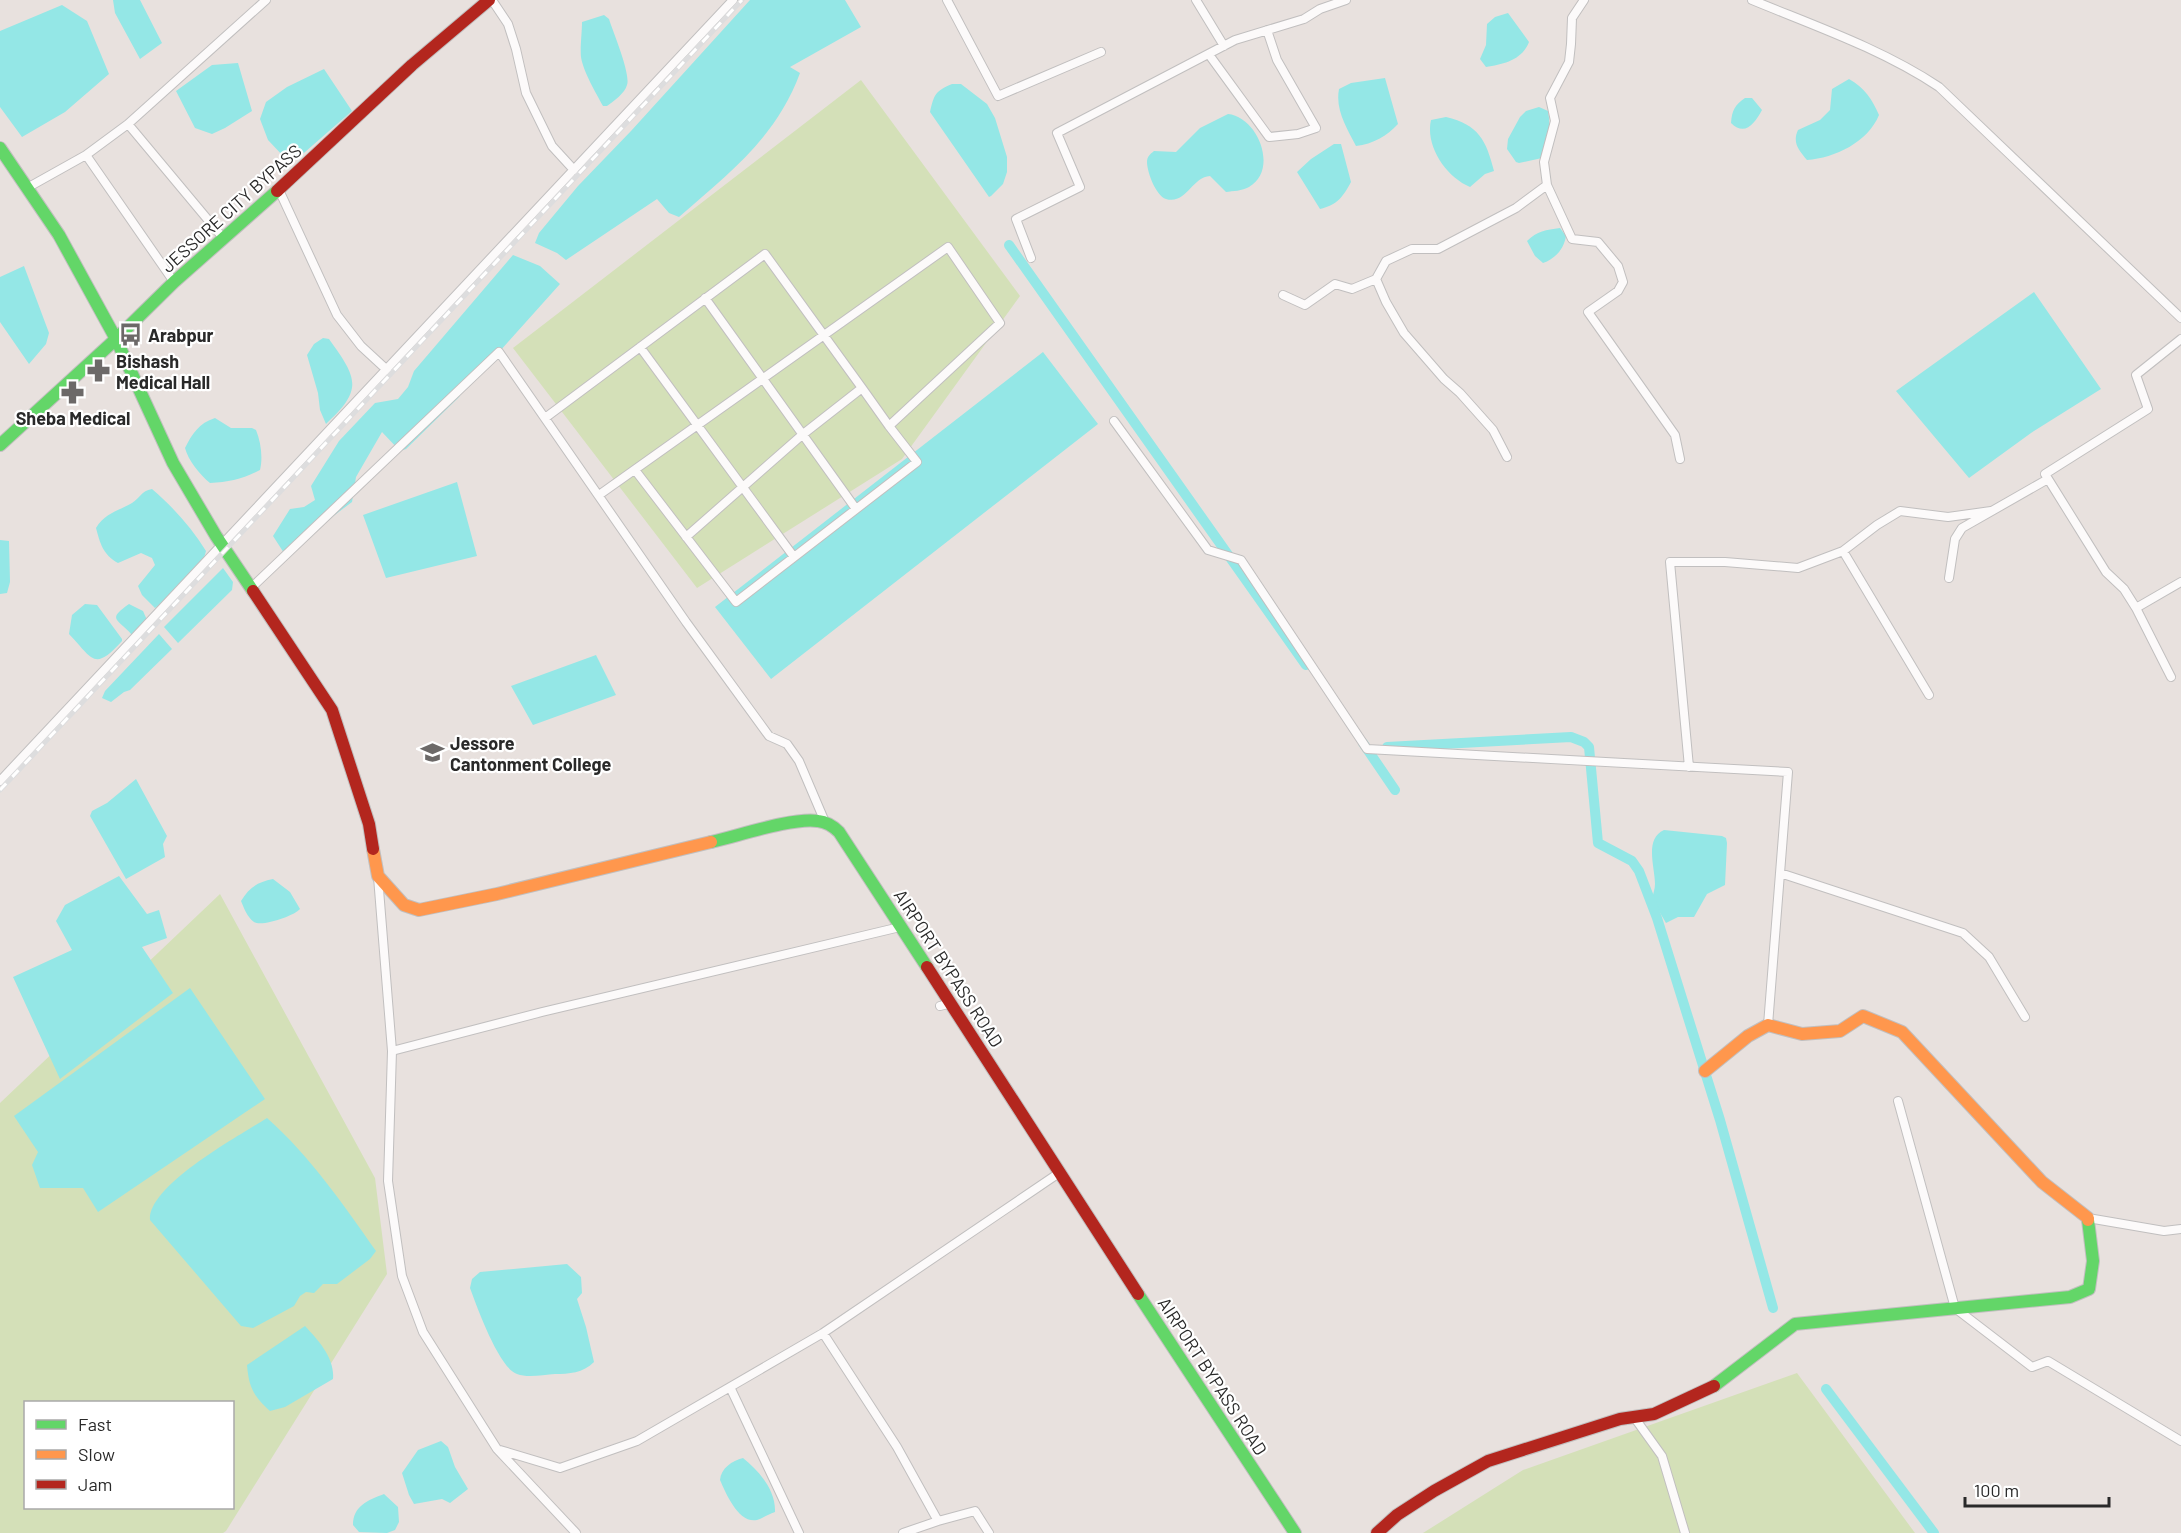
<svg xmlns="http://www.w3.org/2000/svg" width="2181" height="1533" font-family="Barlow,sans-serif">
  <rect width="100%" height="100%" fill="#e8e1de"/>
  <path fill="#d4e0b8" fill-rule="evenodd" d="M861 80 1020 296 902 459 697 588 513 348Z
    M220 894 375 1178 387 1274 226 1531 223 1533H0V1103ZM26 1402H232V1508H26Z
    M1797 1373 1915 1533H1423L1523 1470Z"/>
  <path fill="#94e7e6" d="M113 0H140L162 43 140 59 115 13Z
    M750 0H845L861 27 790 67 800 73C776 138 729 173 679 217L669 213 657 199 566 260 557 253 535 243 539 233 578 186 631 131Z
    M62 5 87 21 109 74 65 112 22 137 0 107V31Z
    M1508 13 1529 42C1522 60 1504 64 1486 67L1480 59 1486 45 1487 24 1495 17Z
    M604 15 609 19C613 32 631 74 627 85 625 93 614 101 607 106H603C596 93 583 71 581 57 580 49 582 32 582 22Z
    M238 63 252 111 225 128 212 134 195 128 176 91 212 65Z
    M324 69 352 111 297 159 284 157 268 140 260 119 266 102 287 87Z
    M1385 78 1398 124C1387 136 1373 144 1356 146 1347 128 1335 110 1339 89L1351 83Z
    M1849 79C1865 88 1872 99 1879 115 1868 142 1835 158 1807 160 1799 150 1792 143 1798 130L1820 120 1830 110 1832 89Z
    M952 84H961L987 104 995 118 1007 157V172L1003 184 991 196 989 197 930 112C934 95 935 91 952 84Z
    M1745 98H1752L1762 110C1755 123 1745 137 1731 123 1732 110 1735 105 1745 98Z
    M1539 107 1548 111C1551 127 1549 144 1542 158L1519 163 1516 162 1507 149 1508 139 1520 117 1526 111Z
    M1228 114C1258 117 1279 170 1249 187 1242 191 1233 191 1226 192L1210 176C1192 177 1186 205 1166 199 1156 196 1147 172 1147 162 1147 157 1150 154 1154 151L1176 152 1200 128Z
    M1446 117C1479 125 1486 140 1494 171L1485 174 1470 187C1446 177 1425 146 1431 120Z
    M1334 144H1341L1351 182C1343 197 1337 205 1320 209L1297 172 1311 159Z
    M1560 228 1566 236C1564 249 1555 259 1543 263L1535 256 1527 241C1537 231 1546 230 1560 228Z
    M513 255 540 266 560 284 482 371 471 379 459 397 406 449 400 451 382 432 356 477 352 502 284 553 273 536 290 509 304 507 315 500 311 486 339 441 375 403 398 399 408 387 414 371Z
    M24 266 49 333 46 344 29 364 0 322V277Z
    M2034 292 2101 389 2031 433 1969 478 1896 391Z
    M323 338 329 339C357 378 364 389 326 424L320 410 318 393 307 355 314 344Z
    M1043 352 1098 424 771 679 715 607Z
    M215 418 231 428H252L256 430C261 442 263 458 260 470 243 479 229 482 210 483 200 475 188 460 185 448 192 434 199 423 215 418Z
    M457 482 477 556 386 578 363 515Z
    M152 489C173 507 192 528 206 551L204 558 169 597 155 608 142 595 138 586 155 565 152 558 141 553 118 563C103 555 100 543 96 528 105 513 118 511 132 503 140 498 141 491 152 489Z
    M0 540 9 541 10 582 7 593 0 594Z
    M223 568 233 582 232 590 178 643 164 627Z
    M85 604 97 605 122 639V641C94 672 93 659 69 634L72 615Z
    M129 604 143 611 147 620 144 625 132 635C118 619 106 620 129 604Z
    M159 634 172 649 130 690 124 692 111 702 102 698 105 691Z
    M596 655 616 695 533 725 511 686Z
    M136 779 167 836 163 844 165 857 126 879 90 816 92 811 107 803Z
    M1664 830 1722 836 1726 838 1727 843 1725 885 1707 894 1694 917H1678L1666 923 1652 899C1653 894 1655 889 1655 884 1655 867 1644 839 1664 830Z
    M119 876 147 914 159 910 167 938 142 947 173 993 60 1079 13 977 72 950 56 921 65 905Z
    M273 879 290 892 300 909C294 916 262 927 254 922 247 917 244 908 241 901 249 888 257 882 273 879Z
    M190 988 265 1099 98 1212 83 1188H40L32 1165 38 1152 14 1116Z
    M267 1118C310 1156 343 1204 376 1251L370 1259 337 1284H323L314 1293 306 1292 300 1296 294 1306 253 1328 241 1326 150 1220C148 1185 239 1136 267 1118Z
    M567 1264 581 1277 582 1293 577 1299 586 1327 594 1362C583 1373 569 1374 555 1374 543 1375 527 1378 517 1374 499 1368 477 1307 470 1288L472 1279 480 1272Z
    M305 1326C318 1340 335 1358 333 1379L285 1407 270 1411C253 1395 249 1388 247 1365Z
    M441 1441 448 1447 455 1467 468 1489 450 1503 442 1499 414 1504 409 1495 402 1473 418 1450Z
    M743 1458C759 1471 776 1490 775 1512 769 1514 763 1518 757 1520 739 1524 726 1494 720 1480 721 1468 732 1461 743 1458Z
    M384 1494 398 1507 399 1522 395 1530 387 1533 359 1532 353 1525C353 1506 368 1500 384 1494Z"/>
  <g fill="none" stroke-linecap="round" stroke-linejoin="round">
    <path stroke="#94e7e6" stroke-width="10" d="M1009 245 1306 665
      M1363 743 1395 790
      M1387 747 1571 737 1584 742 1589 747 1598 843 1632 861 1639 871 1657 918 1720 1120 1773 1308
      M1826 1389 1934 1533"/>
    <defs>
      <path id="street" d="M492 0 508 24 516 49 526 93 552 146 574 170
        M947 0 998 96 1101 52
        M1196 0 1224 46
        M1752 0C1815 26 1882 49 1939 87L2181 318
        M1210 56 1269 137 1298 134 1316 128 1277 60 1267 30
        M128 124 224 239
        M86 155 174 282
        M1547 185 1572 239 1598 242 1618 266 1623 282 1618 291 1588 312 1675 435 1680 459
        M27 188 86 155 128 124 266 0
        M279 190 337 315 361 346 387 370
        M1031 258 1016 219 1080 187 1057 133 1235 40 1304 19 1320 9 1346 0
        M1283 295 1305 305 1335 284 1352 289 1376 279
        M705 298 856 509
        M640 347 794 557
        M862 388 889 426
        M545 418 765 254 862 388 802 435 686 537
        M1114 421 1208 550 1241 560 1367 749 1788 772 1768 1025
        M1507 457 1493 430 1460 393 1444 379 1404 333 1386 302 1376 279 1386 261 1412 249H1438L1516 208 1547 185 1544 162 1555 121 1550 98 1569 62 1571 44 1572 18 1584 0
        M599 495 948 247 1000 323 889 426 917 462 736 602 635 470
        M1843 551 1929 695
        M1949 578 1955 539 1962 528 2048 479
        M251 588 499 352 686 622 769 736 787 744 799 761 825 822
        M2136 608 2181 582
        M2171 677 2136 608 2124 589 2106 572 2045 474 2148 409 2136 375 2181 339
        M1689 767 1670 562H1725L1798 568 1843 551 1877 525 1900 511 1948 517 1991 511
        M0 781 733 0
        M1780 873 1963 933 1989 957 2025 1017
        M378 877 392 1051 388 1181 402 1276 423 1332 497 1449 576 1533
        M940 1006 952 1003
        M392 1051 542 1012 900 927
        M1898 1101 1955 1308 2032 1367 2048 1361 2181 1441
        M2088 1218 2164 1231 2181 1229
        M730 1387 799 1533
        M1634 1417 1662 1456 1685 1533
        M500 1450 560 1468 637 1441 823 1333
        M903 1533 938 1521
        M989 1533 975 1511 938 1521 897 1447 823 1333 1059 1173"/>
      <path id="fast" d="M0 148 59 235 116 339 173 463 216 536 253 591
        M0 445 116 339 174 282 277 191
        M711 842C738 836 793 817 818 821 827 822 833 826 839 832L927 967
        M1138 1294 1295 1533
        M1714 1386 1795 1324 2070 1297 2089 1289 2093 1261 2088 1220"/>
      <path id="slow" d="M373 849 378 876 404 905 419 910 497 894 711 842
        M1705 1071 1748 1036 1768 1025 1802 1034 1840 1031 1863 1016 1902 1032 2042 1182 2088 1218V1220"/>
      <path id="jam" d="M277 191 412 65 489 0
        M253 591 332 710 369 824 373 849
        M927 967 1138 1294
        M1377 1533 1397 1515 1434 1491 1488 1461 1620 1419 1654 1414 1714 1386"/>
    </defs>
    <use href="#street" stroke="#c1bfbf" stroke-width="10"/>
    <use href="#fast" stroke="#c1bfbf" stroke-width="14"/>
    <use href="#slow" stroke="#c1bfbf" stroke-width="14"/>
    <use href="#jam" stroke="#c1bfbf" stroke-width="14"/>
    <use href="#street" stroke="#fcfafa" stroke-width="8"/>
    <use href="#fast" stroke="#63d668" stroke-width="12"/>
    <use href="#slow" stroke="#ff974d" stroke-width="12"/>
    <use href="#jam" stroke="#b3261e" stroke-width="12"/>
    <defs>
      <path id="rail" d="M0 790 742 0"/>
    </defs>
    <use href="#rail" stroke="#ddddde" stroke-width="5"/>
    <use href="#rail" stroke="#fff" stroke-width="3" stroke-dasharray="9" stroke-linecap="butt"/>
  </g>
  <defs>
    <symbol id="bus-bare" viewBox="-9 -9 18 18"><path d="M-5-6H5V4H4V6H2V4H-2V6H-4V4H-5ZM-3.5-4V0h7V-4ZM-3.5 1.2v1.5H-2V1.2ZM2 1.2v1.5H3.5V1.2Z" fill="#6c6968" stroke="#fff" stroke-width="2.5" paint-order="stroke"/></symbol>
    <symbol id="pharmacy-bare" viewBox="-9 -9 18 18"><path d="M-2-6h4v4h4v4h-4v4h-4v-4h-4v-4h4Z" fill="#6c6968" stroke="#fff" stroke-width="2.5" paint-order="stroke"/></symbol>
    <symbol id="university-bare" viewBox="-9 -9 18 18"><path d="M0-5L7-2L0 1L-7-2ZM-4 1L0 2.5L4 1V4Q0 6-4 4Z" fill="#6c6968" stroke="#fff" stroke-width="2.5" paint-order="stroke"/></symbol>
  </defs>
  <g fill-rule="evenodd">
    <use href="#bus-bare" x="114" y="318" width="33" height="33"/>
    <use href="#pharmacy-bare" x="82" y="354" width="33" height="33"/>
    <use href="#pharmacy-bare" x="56" y="376" width="33" height="33"/>
    <use href="#university-bare" x="416" y="736" width="33" height="33"/>
  </g>
  <g text-anchor="middle" dominant-baseline="central" stroke-width="4.5" stroke-linejoin="round" paint-order="stroke">
    <g font-size="18" fill="#292929" stroke="#fff">
      <text transform="translate(231 208) rotate(-42)">JESSORE CITY BYPASS</text>
      <text transform="translate(949 968) rotate(57)">AIRPORT BYPASS ROAD</text>
      <text transform="translate(1213 1376) rotate(57)">AIRPORT BYPASS ROAD</text>
    </g>
    <g font-size="18" font-weight="bold" fill="#292929" stroke="#fff" text-anchor="start">
      <text x="148" y="335">Arabpur</text>
      <text x="116" y="361">Bishash<tspan x="116" dy="21">Medical Hall</tspan></text>
      <text x="73" y="418" text-anchor="middle">Sheba Medical</text>
      <text x="450" y="743">Jessore<tspan x="450" dy="21">Cantonment College</tspan></text>
    </g>
  </g>
  <rect x="24" y="1401" width="210" height="108" fill="#ffffff" stroke="#a9a9a9" stroke-width="1.5"/>
  <rect x="36" y="1420" width="30" height="9" fill="#63d668" stroke="#a9a9a9" stroke-width="1.5"/>
  <text x="78" y="1431" font-size="18" fill="#292929">Fast</text>
  <rect x="36" y="1450" width="30" height="9" fill="#ff974d" stroke="#a9a9a9" stroke-width="1.5"/>
  <text x="78" y="1461" font-size="18" fill="#292929">Slow</text>
  <rect x="36" y="1480" width="30" height="9" fill="#b3261e" stroke="#a9a9a9" stroke-width="1.5"/>
  <text x="78" y="1491" font-size="18" fill="#292929">Jam</text>
  <path d="M1965 1497v9h144v-9" fill="none" stroke="#292929" stroke-width="3"/>
  <text x="1974" y="1497" font-size="18" fill="#292929" stroke="#ffffff" stroke-width="4.5" paint-order="stroke">100 m</text>
</svg>
